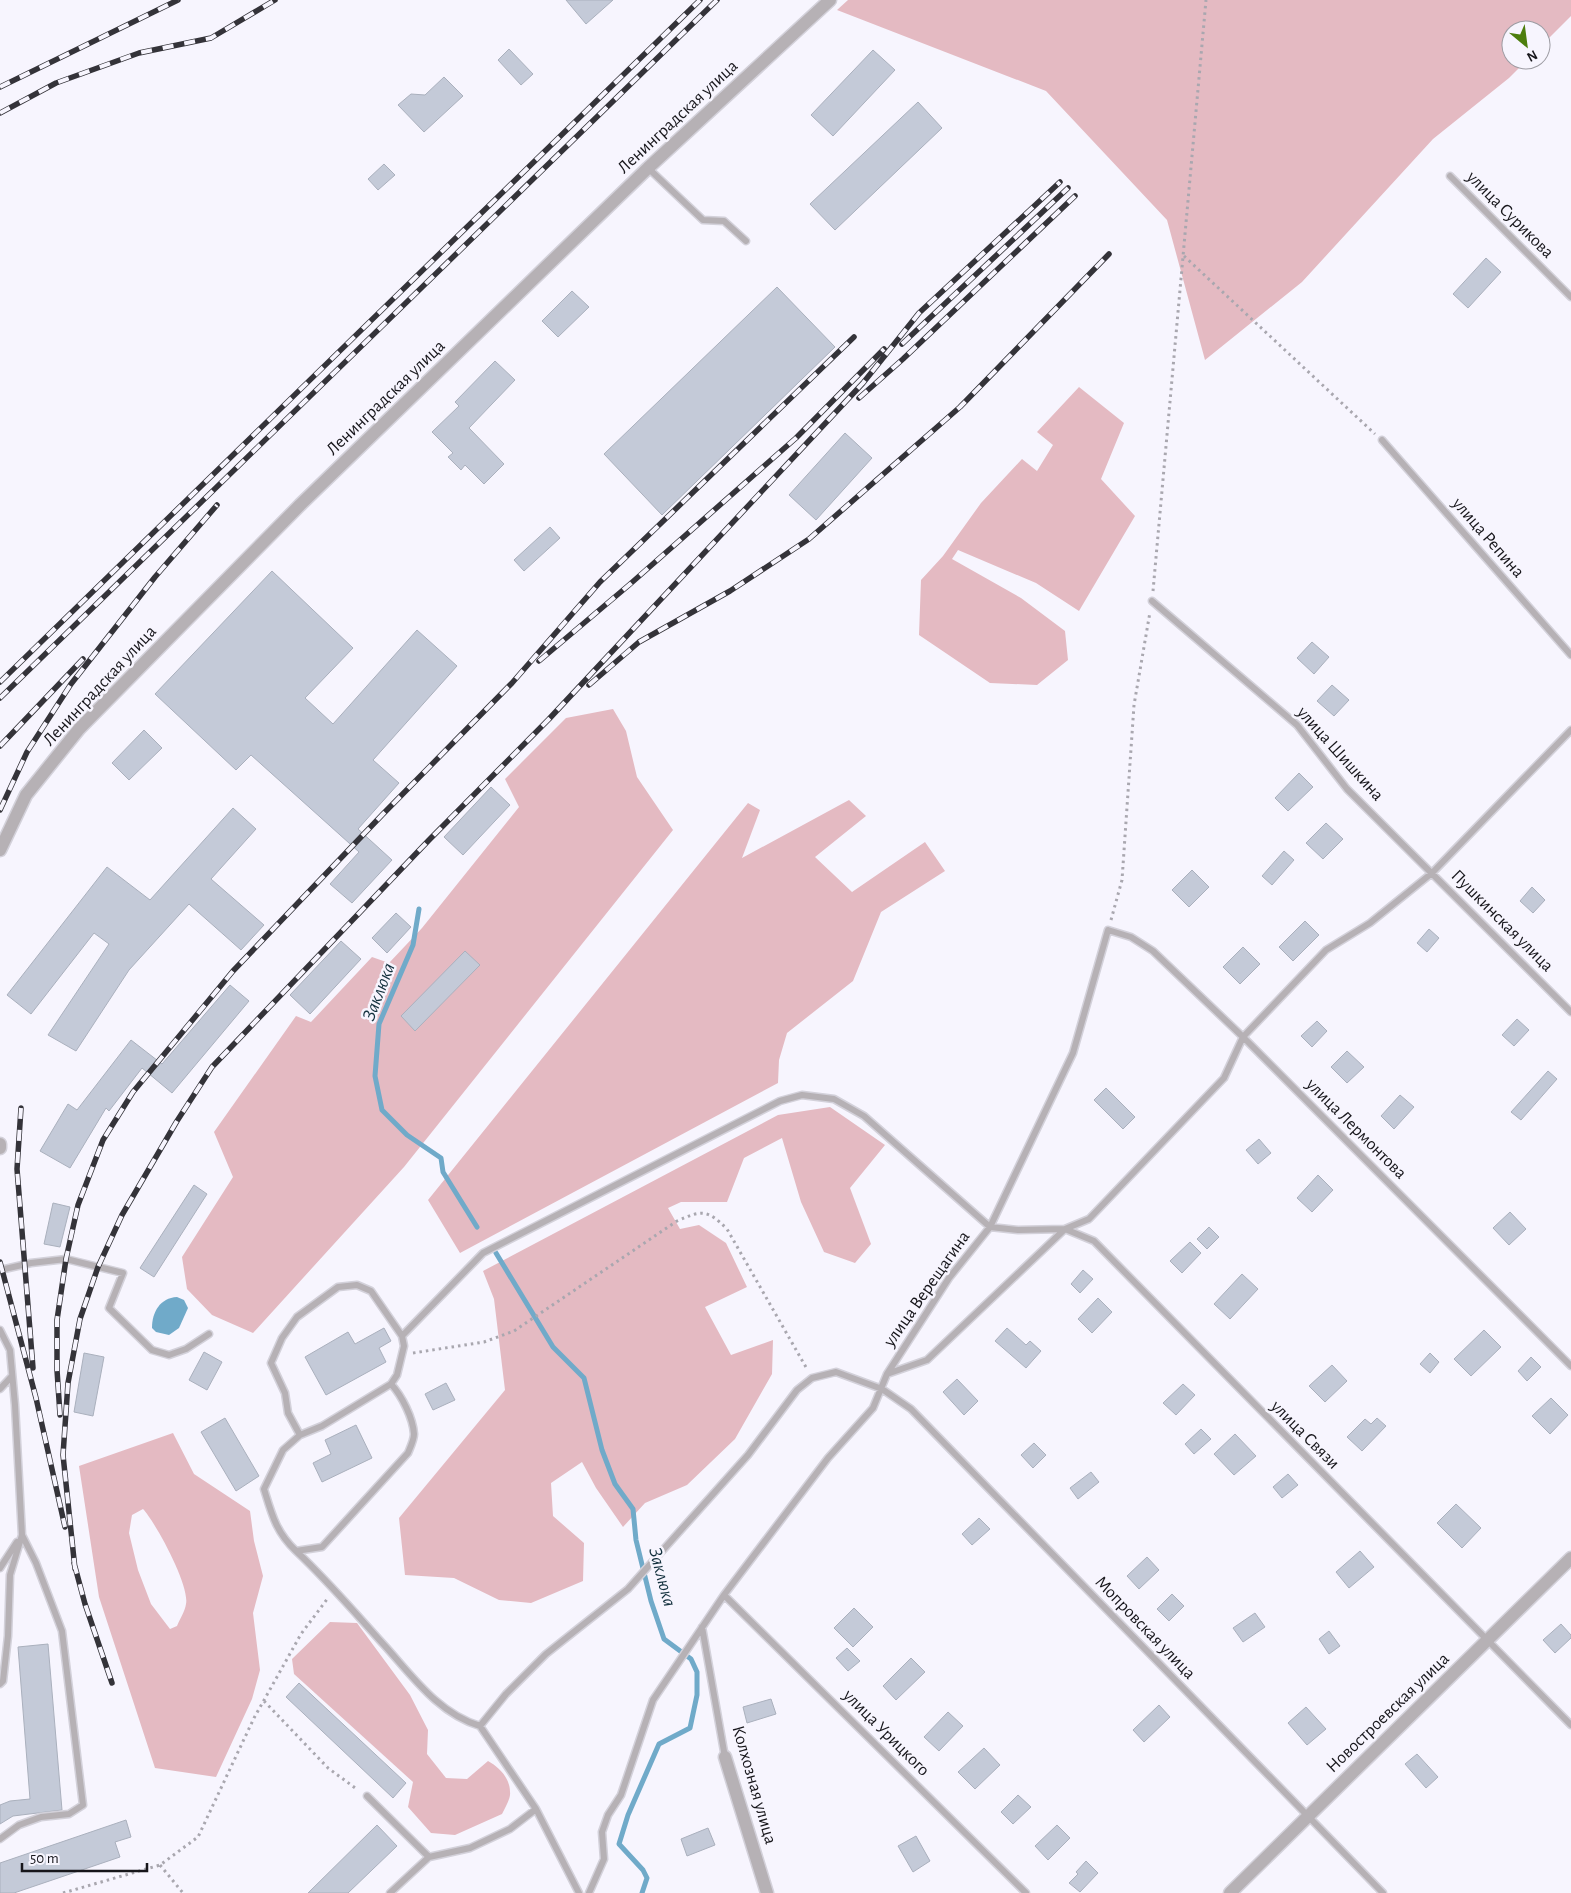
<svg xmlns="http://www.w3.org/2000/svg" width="1571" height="1893" font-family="'Alegreya Sans',sans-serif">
  <rect width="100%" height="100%" fill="#f7f5fe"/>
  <path fill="#e4bac2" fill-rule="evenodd" d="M848 0H1571V16L1541 46V30H1511V60H1527L1509 78 1433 139 1302 282 1205 360 1167 220 1046 91 837 10Z
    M1079 387 1124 423 1101 479 1135 516 1079 611 1036 583 958 550 952 559 1021 598 1065 631 1068 660 1037 685 990 683 919 635 921 580 943 556 981 503 1022 459 1037 471 1053 445 1037 432Z
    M613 709 626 731 637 777 673 830 404 1167 253 1333 212 1315 187 1289 182 1257 233 1177 214 1132 296 1016 311 1022 372 957 389 963 422 928 519 807 505 779 566 718Z
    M849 800 866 816 815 857 852 892 925 842 945 871 881 912 853 981 787 1033 779 1060 778 1083 460 1253 428 1200 748 803 760 810 742 858Z
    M830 1107 885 1145 850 1188 871 1244 855 1263 824 1252 801 1202 782 1138 744 1158 727 1202H681L668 1208 680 1229 699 1225 726 1243 747 1287 705 1307 731 1355 773 1340 772 1374 735 1439 687 1485 645 1503 623 1527 596 1488 582 1462 551 1483 553 1516 584 1543 583 1581 531 1603 499 1600 454 1578 405 1575 399 1518 505 1390 494 1299 483 1271 778 1115Z
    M173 1433 194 1474 250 1511 254 1541 263 1576 253 1613 260 1670 252 1699 216 1777 155 1768 99 1597 79 1466ZM143 1509C156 1523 190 1586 186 1604 185 1611 180 1619 177 1626L170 1629 151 1604 138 1570 129 1533 132 1515Z
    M330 1622 357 1623 410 1695 428 1730 427 1754 446 1778 467 1779 488 1761C499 1767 510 1778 510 1792 511 1798 505 1808 502 1814L455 1835 431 1833 408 1807 413 1782 294 1674 292 1659Z"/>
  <path fill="#70aac9" d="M177 1297 184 1300 188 1308 179 1328 169 1335 156 1332 152 1328C152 1312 160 1298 177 1297Z"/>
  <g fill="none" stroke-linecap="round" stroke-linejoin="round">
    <path stroke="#70aac9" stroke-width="5" d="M419 909 413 945 379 1024 375 1076 382 1110 407 1135 441 1158 443 1172 477 1227
      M496 1253 553 1347 584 1378 602 1450 615 1484 633 1509 636 1540 651 1601 664 1639 691 1659 697 1672V1695L690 1728 659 1744 628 1815 619 1844 643 1870 647 1878 642 1893"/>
  </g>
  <path fill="#c4cad8" stroke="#aab0bd" d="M566 0H613L586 24Z
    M509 49 533 74 521 85 498 60Z
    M873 50 895 70 833 136 811 115Z
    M444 77 463 96 424 132 398 105 411 94 425 95Z
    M918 102 942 128 835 230 810 204Z
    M384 164 395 175 378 190 368 179Z
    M1486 258 1501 272 1468 308 1453 294Z
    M777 287 835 347 662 515 604 454Z
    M572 291 589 307 558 337 542 321Z
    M495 361 515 380 469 428 504 464 484 484 465 465 461 470 448 457 453 453 432 432 459 406 455 402Z
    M845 433 872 458 816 520 789 495Z
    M550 527 560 538 524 571 514 560Z
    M272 571 353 648 305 698 333 724 417 630 457 666 373 760 399 783 358 829 392 860 352 903 330 884 359 852 251 755 236 770 155 694Z
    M1312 642 1329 657 1314 674 1297 658Z
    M1332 685 1349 700 1334 716 1317 701Z
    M144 730 162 748 129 780 112 763Z
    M1299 773 1313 787 1288 811 1275 798Z
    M491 787 510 805 463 855 444 837Z
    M233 808 256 829 211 879 264 925 241 950 189 904 129 970 76 1051 48 1035 109 944 94 933 31 1014 7 995 107 867 150 900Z
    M1326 823 1343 839 1323 859 1306 843Z
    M1284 851 1294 860 1272 885 1262 876Z
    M1192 870 1209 887 1189 907 1172 890Z
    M1532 887 1545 900 1533 913 1520 901Z
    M396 913 411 927 387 953 372 938Z
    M1305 921 1319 935 1293 961 1279 947Z
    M1429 929 1439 938 1427 952 1417 943Z
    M341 941 361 959 310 1014 290 995Z
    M1243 947 1260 964 1240 984 1223 967Z
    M465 951 480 965 415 1031 401 1016Z
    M230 985 249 1001 172 1093 142 1068 109 1111 106 1108 70 1168 40 1151 68 1104 77 1110 131 1040 162 1064Z
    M1517 1019 1529 1030 1514 1046 1502 1035Z
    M1317 1021 1327 1031 1312 1047 1301 1036Z
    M1347 1051 1364 1067 1347 1083 1331 1067Z
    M1548 1071 1557 1079 1521 1120 1511 1112Z
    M1106 1088 1135 1117 1123 1129 1094 1100Z
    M1400 1095 1414 1107 1394 1129 1381 1116Z
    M1259 1139 1271 1153 1258 1164 1246 1150Z
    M1318 1175 1333 1190 1312 1212 1297 1198Z
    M194 1185 207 1194 154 1277 140 1268Z
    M53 1203 70 1207 60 1247 44 1244Z
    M1510 1212 1526 1229 1509 1245 1493 1228Z
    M1209 1227 1219 1237 1207 1249 1197 1239Z
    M1190 1242 1201 1253 1182 1273 1170 1261Z
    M1083 1270 1093 1279 1080 1293 1071 1284Z
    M1242 1274 1258 1289 1230 1319 1214 1304Z
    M1098 1298 1112 1312 1092 1333 1078 1319Z
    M384 1328 391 1341 379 1348 386 1362 326 1395 305 1357 348 1332 355 1344Z
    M1007 1328 1026 1345 1030 1341 1041 1351 1026 1368 995 1341Z
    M1484 1330 1501 1347 1471 1376 1454 1359Z
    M204 1352 222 1362 207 1390 189 1380Z
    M84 1353 104 1357 93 1416 74 1412Z
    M1430 1353 1439 1362 1430 1373 1420 1364Z
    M1531 1357 1541 1367 1527 1381 1518 1371Z
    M1332 1365 1347 1381 1325 1402 1309 1386Z
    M957 1379 978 1401 964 1415 943 1392Z
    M446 1383 455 1400 433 1410 425 1394Z
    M1183 1384 1195 1395 1176 1415 1163 1403Z
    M1551 1398 1568 1415 1550 1434 1532 1416Z
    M225 1418 259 1476 236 1491 201 1432Z
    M1377 1418 1386 1426 1362 1451 1347 1437 1365 1419 1371 1424Z
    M356 1425 372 1458 322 1482 313 1463 331 1454 325 1440Z
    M1201 1429 1211 1439 1194 1454 1185 1444Z
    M1235 1434 1256 1456 1234 1475 1214 1454Z
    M1034 1443 1046 1455 1033 1468 1021 1455Z
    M1091 1472 1099 1482 1078 1499 1070 1488Z
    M1288 1474 1298 1485 1282 1498 1273 1487Z
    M1456 1504 1481 1528 1462 1548 1437 1523Z
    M979 1518 990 1529 972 1545 962 1534Z
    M1360 1551 1374 1567 1349 1588 1336 1572Z
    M1147 1557 1159 1570 1139 1589 1127 1576Z
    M1172 1594 1184 1606 1169 1621 1157 1609Z
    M854 1608 873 1627 853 1647 834 1628Z
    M1255 1613 1265 1627 1243 1642 1233 1628Z
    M1561 1624 1571 1635V1638L1555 1653 1543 1640Z
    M1329 1631 1340 1646 1329 1654 1319 1639Z
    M48 1644 62 1810 13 1816 0 1824V1805L10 1801 30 1799 18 1647Z
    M847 1648 860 1661 848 1671 836 1658Z
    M911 1658 925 1672 896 1700 883 1686Z
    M299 1683 406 1783 393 1798 286 1697Z
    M771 1699 776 1714 747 1723 743 1707Z
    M1159 1705 1170 1717 1144 1742 1133 1730Z
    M1306 1707 1326 1729 1307 1745 1288 1723Z
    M948 1712 963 1726 939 1751 924 1737Z
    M984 1748 1000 1765 975 1789 958 1772Z
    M1417 1754 1438 1777 1426 1788 1405 1764Z
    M1018 1795 1031 1807 1013 1824 1001 1812Z
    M126 1820 131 1837 115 1842 120 1857 14 1893H0V1863Z
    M377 1825 397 1846 348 1893H308Z
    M1057 1825 1070 1838 1048 1860 1035 1846Z
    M708 1828 715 1845 687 1856 681 1839Z
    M916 1836 930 1861 913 1872 898 1846Z
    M1086 1861 1098 1873 1080 1892 1069 1883 1078 1874 1076 1872Z"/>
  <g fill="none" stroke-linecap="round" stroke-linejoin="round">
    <defs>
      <path id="service" d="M648 168 703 220 724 221 746 241
        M1450 176 1571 297
        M1382 440 1571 655
        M1152 601 1297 725 1347 789 1571 1012
        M0 1270 31 1263 66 1259 123 1273 109 1308 152 1350 169 1355 186 1349 209 1334
        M357 1285 371 1291 402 1336 404 1346 397 1375 391 1384 322 1426 300 1435 288 1413 285 1393 271 1363 282 1338 297 1317 338 1287Z
        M0 1330 10 1350 15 1405 22 1535 10 1575 8 1636 3 1681 0 1684
        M402 1336 483 1253 780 1101 802 1095 834 1099 864 1116 990 1227 1018 1230 1065 1229 1094 1241 1571 1725
        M887 1374 927 1360 1065 1229 1089 1219 1224 1078 1243 1037 1326 950 1370 923 1432 873 1571 730
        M0 1389 12 1376
        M300 1435 283 1450 264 1489C272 1515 276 1532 296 1551L322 1547 408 1453C410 1448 414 1440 414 1434 413 1418 402 1396 391 1384
        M296 1551C328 1581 356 1614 385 1646 413 1677 439 1714 480 1726L536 1809 579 1893
        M0 1568 17 1542
        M724 1595 1026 1893
        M702 1627 725 1757
        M480 1726 506 1694 546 1654 628 1589 748 1455 797 1390 812 1378 836 1372 882 1389 911 1409 1383 1893
        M367 1796 429 1857 390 1893
        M0 1839 19 1825 41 1817 69 1814 83 1805 62 1631 36 1563 22 1535
        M429 1857 470 1848 510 1829 536 1809
        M589 1893 604 1859 602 1832 608 1815 621 1795 653 1700 724 1595 828 1458 873 1408 887 1374 949 1278 990 1227 1073 1053 1108 930 1131 937 1153 951 1243 1037 1571 1366"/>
      <path id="minor" d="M0 850 26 795 79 729 300 505 648 168 830 0
        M0 1144V1148
        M725 1757 767 1893
        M1230 1893 1571 1558"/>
    </defs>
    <use href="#service" stroke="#d3d1da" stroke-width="9"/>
    <use href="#minor" stroke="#d3d1da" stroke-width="15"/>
    <path stroke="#a9a7af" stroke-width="3" stroke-dasharray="2.5 4" stroke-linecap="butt" d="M1184 256 1375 434
      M1153 591 1206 0
      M1111 920 1122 880 1134 705 1150 612
      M413 1353 484 1342 514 1331 677 1221C702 1210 707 1209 727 1229L807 1369
      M264 1701 328 1768 358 1790
      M160 1865 183 1893
      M63 1893 160 1865 198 1837 254 1718 301 1634 328 1598"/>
    <use href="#service" stroke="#b6b1b5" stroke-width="6"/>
    <use href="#minor" stroke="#b6b1b5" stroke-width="12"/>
    <defs>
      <path id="rail" d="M0 87 178 0
        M0 113 56 83 139 53 211 38 275 0
        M902 344 1068 188
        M859 398 903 359 1075 196
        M539 661 629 585 796 438 884 349
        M0 682 700 0
        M589 685 639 642 730 591 809 539 960 407 1109 254
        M0 698 717 0
        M0 746 83 659
        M0 810 27 752 71 684 155 577 217 505
        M21 1108 17 1169 33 1368
        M0 1262 36 1398 65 1527
        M60 1415 57 1370V1320L66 1259 78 1205 103 1140 133 1092 233 971 382 815 512 683 600 582 854 337
        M74 1563 85 1604 112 1683
        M75 1569 63 1455 68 1383 80 1319 98 1267 122 1215 177 1121 212 1067 429 840 549 719 863 383 919 313 1060 182"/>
    </defs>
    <use href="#rail" stroke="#343339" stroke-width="5.5"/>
    <use href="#rail" stroke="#f7f5fe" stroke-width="4" stroke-dasharray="11" stroke-linecap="butt"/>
  </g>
  <g text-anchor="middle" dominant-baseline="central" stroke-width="5" stroke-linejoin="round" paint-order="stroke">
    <g font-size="18" fill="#17161b" stroke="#f7f5fe">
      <text transform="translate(678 117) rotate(-43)">Ленинградская улица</text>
      <text transform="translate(1510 215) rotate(45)">улица Сурикова</text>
      <text transform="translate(386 398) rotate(-44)">Ленинградская улица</text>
      <text transform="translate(1488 538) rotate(49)">улица Репина</text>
      <text transform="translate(100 686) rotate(-47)">Ленинградская улица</text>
      <text transform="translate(1340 754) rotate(48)">улица Шишкина</text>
      <text transform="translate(1502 921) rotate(45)">Пушкинская улица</text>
      <text transform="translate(1356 1129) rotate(45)">улица Лермонтова</text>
      <text transform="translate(927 1289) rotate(-55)">улица Верещагина</text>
      <text transform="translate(1305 1435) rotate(45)">улица Связи</text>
      <text transform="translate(1145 1628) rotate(46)">Мопровская улица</text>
      <text transform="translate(1388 1713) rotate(-44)">Новостроевская улица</text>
      <text transform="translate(886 1733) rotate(45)">улица Урицкого</text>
      <text transform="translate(754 1785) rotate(74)">Колхозная улица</text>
    </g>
    <g font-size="19" font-style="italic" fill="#14313e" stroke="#f7f5fe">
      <text transform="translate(379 992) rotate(-69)">Заклюка</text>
      <text transform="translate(662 1577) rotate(75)">Заклюка</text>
    </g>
  </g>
  <g transform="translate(1526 45) rotate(151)"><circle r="24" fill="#f7f5fe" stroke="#9d9ca3"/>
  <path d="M0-4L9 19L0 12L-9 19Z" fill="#4d7e0d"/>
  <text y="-8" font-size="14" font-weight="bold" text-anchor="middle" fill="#17161b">N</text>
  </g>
  <path d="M22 1863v8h125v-8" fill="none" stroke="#17161b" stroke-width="2.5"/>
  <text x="30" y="1863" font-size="15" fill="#17161b" stroke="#f7f5fe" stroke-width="4" paint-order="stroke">50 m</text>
</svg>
